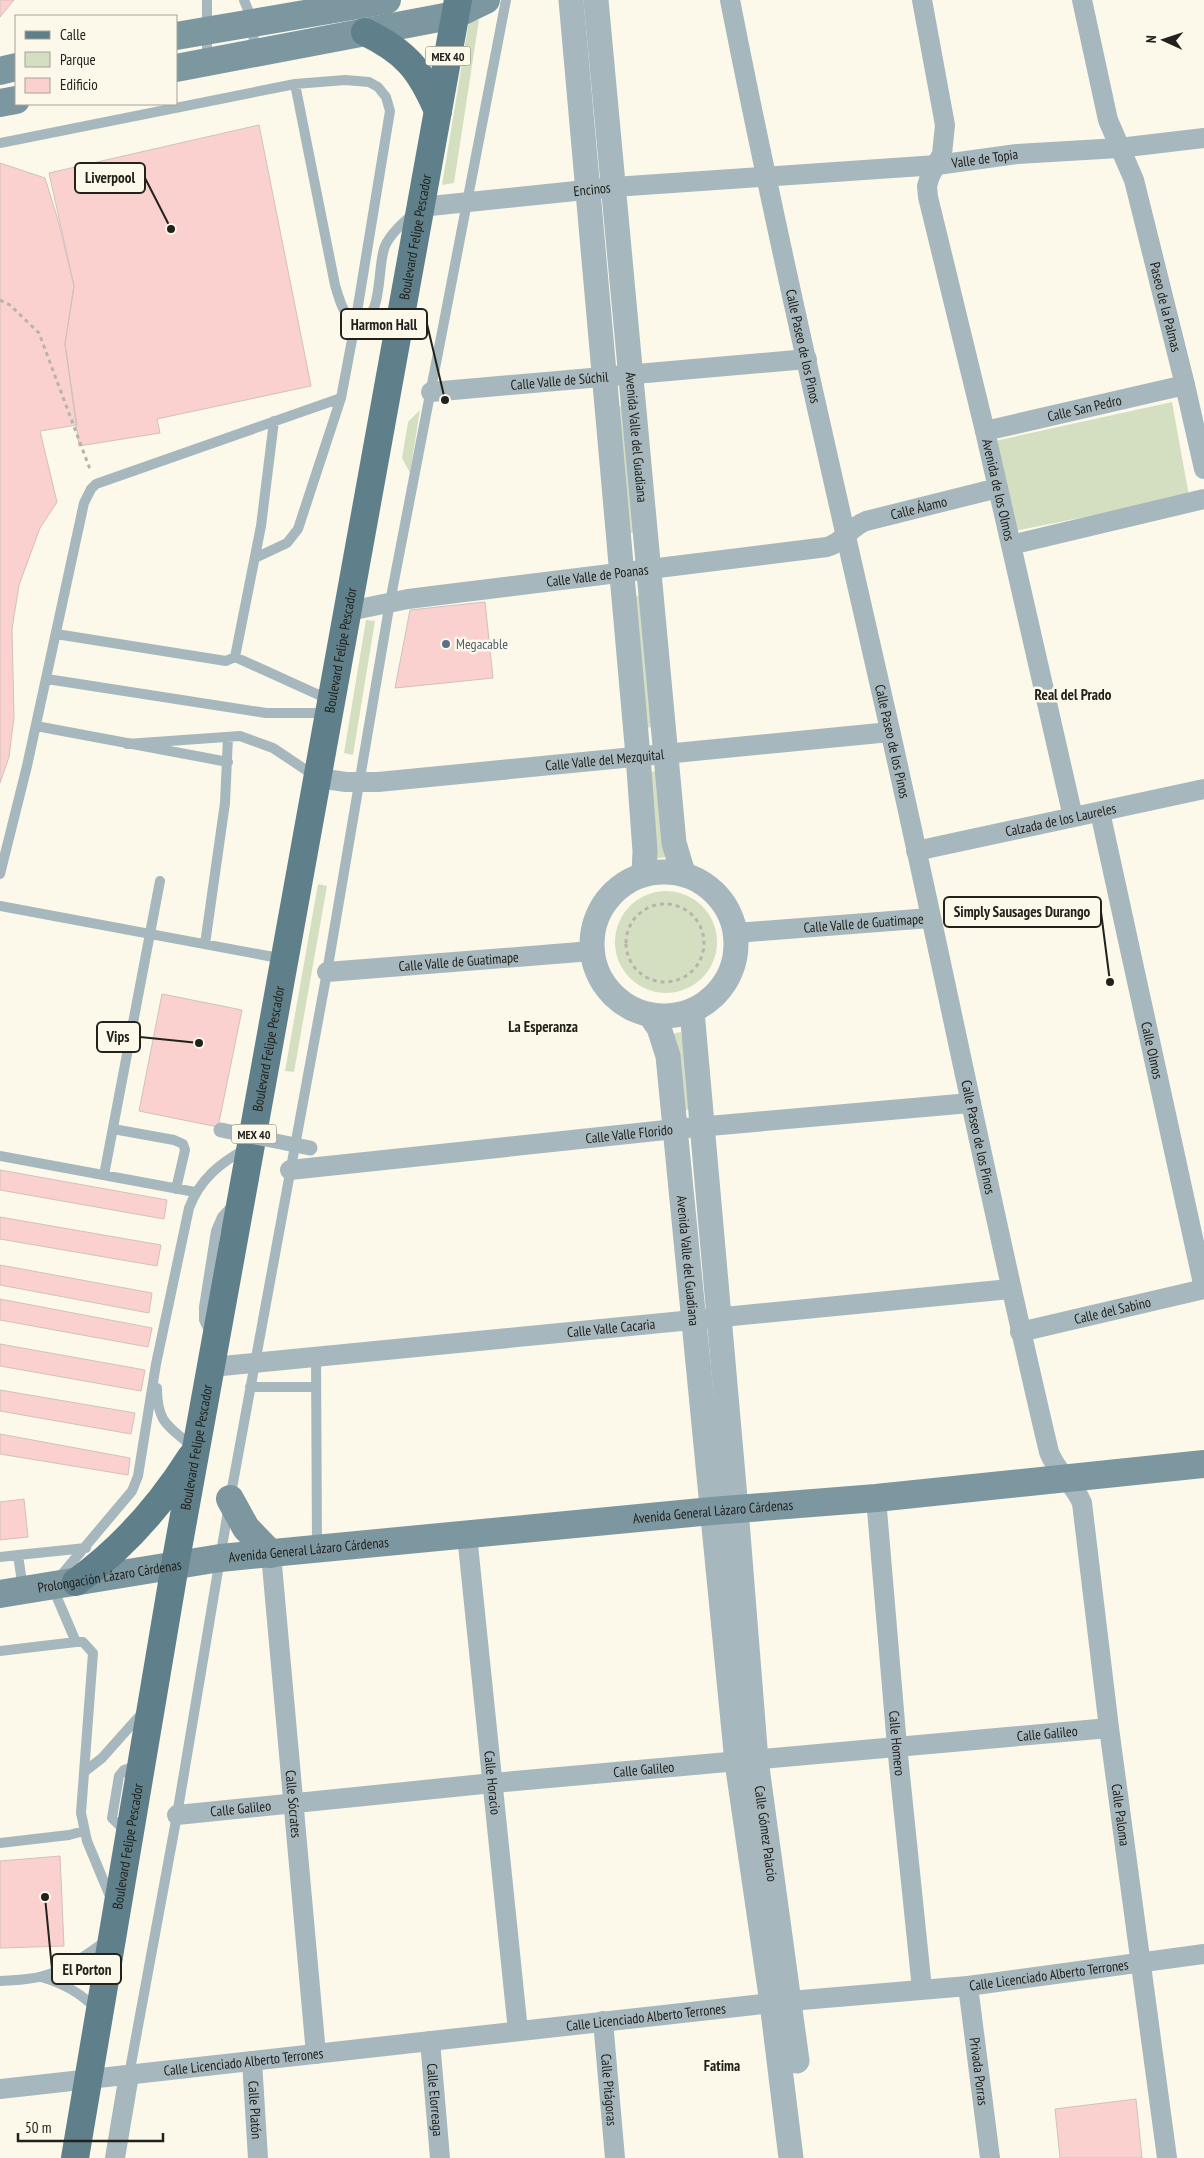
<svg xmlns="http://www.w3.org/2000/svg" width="1204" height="2158" font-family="'PT Sans Narrow',sans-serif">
  <rect width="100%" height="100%" fill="#fcf9eb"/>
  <path fill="#d4dfc1" d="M469 20H479L454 183 442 185Z
    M1172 402 1189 496 1015 531 995 441Z
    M625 405 640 532 630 533 617 407Z
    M420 410 410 473 402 458 408 422Z
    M646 595 657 726 646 728 635 596Z
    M366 620 375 621 353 755 344 753Z
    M659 771 666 857 654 859 648 772Z
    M318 884 327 886 294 1072 285 1071Z
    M615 942a51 51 0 1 1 102 0a51 51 0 1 1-102 0Z
    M681 1032 691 1109 680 1111 670 1034Z"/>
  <path fill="#fbd1cf" stroke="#d1c0bf" d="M0 0H14L0 17Z
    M259 125 311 386 157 419 160 433 79 446 65 344 74 286 49 173Z
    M0 163 45 178 58 220 74 286 65 344 77 425 40 431 57 502 40 528 19 585 12 629 14 717 9 757 0 783Z
    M485 602 493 678 395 688 410 610Z
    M162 994 242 1010 218 1127 139 1111Z
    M0 1170 167 1200 164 1219 0 1190Z
    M0 1217 161 1245 157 1266 0 1239Z
    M0 1265 152 1293 149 1313 0 1285Z
    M0 1299 152 1328 148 1347 0 1320Z
    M0 1344 145 1370 141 1391 0 1366Z
    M0 1390 135 1413 131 1434 0 1411Z
    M0 1434 130 1458 128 1475 0 1454Z
    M24 1499 28 1537 0 1540V1502Z
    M60 1856 64 1946 0 1948V1861Z
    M1136 2099 1142 2158H1060L1055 2109Z"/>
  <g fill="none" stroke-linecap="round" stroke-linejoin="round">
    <path stroke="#b7b4a9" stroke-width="3" stroke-dasharray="4 4" stroke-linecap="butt" d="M0 300 10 305 39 333 91 472
      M626 943a39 39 0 1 1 78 0a39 39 0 1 1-78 0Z"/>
    <path stroke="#a6b7bd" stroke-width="10" d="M207 0V61
      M244 0 253 22 254 52
      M0 143 295 84 345 80 369 82 378 87 386 97 390 111 355 324C385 321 376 268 385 246 391 233 403 223 413 214
      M255 558 287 543 298 529 341 398 355 324C343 314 339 299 335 285L295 84
      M56 634 226 661 235 657 261 526 274 421
      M235 657 330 700
      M47 679 266 713H327
      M36 726 228 762
      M127 744 240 736 273 748 315 776
      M0 874 27 766 84 503 91 489 96 484 341 398
      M0 906 284 959
      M205 944 225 803 228 737
      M113 1129 174 1140 183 1144 185 1150 176 1189
      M0 1156 195 1192
      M104 1175 160 881
      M210 1333 204 1320V1307L216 1231 222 1217 233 1205
      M316 1357 317 1546
      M250 1387H316
      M157 1388C157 1424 169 1426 194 1448
      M18 1555 86 1548
      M0 1557 18 1555 23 1589
      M76 1642 52 1586 132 1491 138 1476 156 1364 189 1208C200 1179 220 1163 247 1148
      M0 1651 76 1642H83L93 1653 81 1813 87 1841 112 1901
      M84 1772 102 1758 143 1712
      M127 1833 112 1818 119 1776 124 1770 139 1765
      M0 1843 69 1835 84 1831
      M41 1977C63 1983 80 1992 96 2009
      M0 1981C14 1980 30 1980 43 1976 66 1970 88 1954 107 1940
      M129 2075 177 1815 230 1499 327 972 390 602 506 0"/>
    <g stroke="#a6b7bd" stroke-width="20">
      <path id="s1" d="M730 0C778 244 835 487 890 730 944 970 992 1212 1049 1452 1056 1472 1074 1483 1082 1503L1109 1728 1167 2158"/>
      <path id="s2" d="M922 0 945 125 942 154 930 176 927 186 928 197 985 431 1073 817"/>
      <path id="s3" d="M1082 0 1108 120 1134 180 1185 385 1204 469"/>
      <path id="s4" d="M421 207 614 187 937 165 1017 154 1119 148 1204 138"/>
      <path id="s5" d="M431 392 807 359"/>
      <path id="s6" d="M985 431 1185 385"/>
      <path d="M1011 545 1204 499"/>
      <path id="s7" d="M349 611 408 599 827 547C844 542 850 527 866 521L998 488"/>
      <path id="s8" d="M318 778 346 782H378L890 732"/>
      <path id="s9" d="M1100 812 1204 1288"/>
      <path id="s10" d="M916 851 1204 789"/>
      <path id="s11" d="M736 933 930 918"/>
      <path id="s12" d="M327 972 592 951"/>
      <path id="s13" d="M290 1170 675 1129 970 1103"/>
      <path id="s14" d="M1020 1332 1204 1289"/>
      <path id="s15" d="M212 1367 1010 1289"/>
      <path id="s16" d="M876 1498 897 1746 922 1989"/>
      <path id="s17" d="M467 1535 518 2031"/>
      <path id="s18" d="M271 1554 316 2054"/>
      <path id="s19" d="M177 1815 493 1783 1109 1728"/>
      <path id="s20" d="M968 1986 990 2158"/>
      <path id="s21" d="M603 2021 615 2158"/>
      <path id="s22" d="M430 2041 440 2158"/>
      <path id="s23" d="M252 2061 258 2158"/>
      <path id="s24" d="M0 2089 790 2001 968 1986 1204 1954"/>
      <path d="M115 2158 129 2075"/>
    </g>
    <g stroke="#a6b7bd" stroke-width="25">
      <path d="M571 0 638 756 645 851 644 873"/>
      <path id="s25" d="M596 0 674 843 683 873"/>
      <circle cx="664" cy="944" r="72"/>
      <path id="s26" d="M692 1011 736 1509 756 1760 797 2061"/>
      <path id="s27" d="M650 1015 659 1028 668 1056 737 1762 772 2003 791 2158"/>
    </g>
    <g stroke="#7d97a0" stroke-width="28">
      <path d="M176 36 387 0"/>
      <path d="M176 68 455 15 486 0"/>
      <path d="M0 71 16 67"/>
      <path d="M0 103 16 100"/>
      <path d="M230 1499 246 1528 271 1554"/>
      <path id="s28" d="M0 1594 220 1558 712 1511 876 1498 1204 1464"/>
    </g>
    <g stroke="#5f808b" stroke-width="28">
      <path d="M365 32C406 52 420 69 438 111"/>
      <path d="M76 1582C123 1548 160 1506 191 1457"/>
      <path id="s29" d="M75 2158 175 1565 458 0"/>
    </g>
    <path stroke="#a6b7bd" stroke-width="15" d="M221 1130 310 1148"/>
  </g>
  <circle fill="#5c6f8a" stroke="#fcf9eb" stroke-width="2" cx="446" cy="644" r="5"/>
  <g text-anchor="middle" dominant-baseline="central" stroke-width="5" stroke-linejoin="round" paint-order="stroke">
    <g fill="#fcf9eb" stroke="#63625a" stroke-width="1">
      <rect x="425.5" y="46.5" width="45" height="19" rx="4"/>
      <rect x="231.5" y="1124.5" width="45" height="19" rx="4"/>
    </g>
    <g font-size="12" font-weight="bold" fill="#22211c">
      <text x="448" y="56">MEX 40</text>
      <text x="254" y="1134">MEX 40</text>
    </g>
    <g font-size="14" fill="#22211c" stroke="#fcf9eb">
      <text stroke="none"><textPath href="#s4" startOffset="566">Valle de Topia</textPath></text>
      <text stroke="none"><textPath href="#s4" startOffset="172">Encinos</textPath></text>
      <text stroke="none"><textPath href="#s29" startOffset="1951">Boulevard Felipe Pescador</textPath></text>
      <text stroke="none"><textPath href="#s3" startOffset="319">Paseo de la Palmas</textPath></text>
      <text stroke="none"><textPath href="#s1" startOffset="354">Calle Paseo de los Pinos</textPath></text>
      <text stroke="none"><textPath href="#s5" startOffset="129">Calle Valle de Súchil</textPath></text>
      <text stroke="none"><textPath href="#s6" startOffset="102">Calle San Pedro</textPath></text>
      <text stroke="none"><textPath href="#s25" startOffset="439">Avenida Valle del Guadiana</textPath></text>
      <text stroke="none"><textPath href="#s2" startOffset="504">Avenida de los Olmos</textPath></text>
      <text stroke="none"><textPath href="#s7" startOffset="584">Calle Álamo</textPath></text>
      <text stroke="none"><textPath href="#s7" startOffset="251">Calle Valle de Poanas</textPath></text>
      <text stroke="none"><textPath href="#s29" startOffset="1531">Boulevard Felipe Pescador</textPath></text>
      <text stroke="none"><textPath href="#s1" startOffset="759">Calle Paseo de los Pinos</textPath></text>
      <text stroke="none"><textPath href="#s8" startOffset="288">Calle Valle del Mezquital</textPath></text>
      <text stroke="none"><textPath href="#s10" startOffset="148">Calzada de los Laureles</textPath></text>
      <text stroke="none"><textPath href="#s11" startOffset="128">Calle Valle de Guatimape</textPath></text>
      <text stroke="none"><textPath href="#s12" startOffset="132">Calle Valle de Guatimape</textPath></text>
      <text stroke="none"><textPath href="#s29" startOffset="1126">Boulevard Felipe Pescador</textPath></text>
      <text stroke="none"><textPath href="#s9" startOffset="244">Calle Olmos</textPath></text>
      <text stroke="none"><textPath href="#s13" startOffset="341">Calle Valle Florido</textPath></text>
      <text stroke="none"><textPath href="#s1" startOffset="1164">Calle Paseo de los Pinos</textPath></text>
      <text stroke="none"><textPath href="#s27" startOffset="251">Avenida Valle del Guadiana</textPath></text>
      <text stroke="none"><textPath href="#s14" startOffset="95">Calle del Sabino</textPath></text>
      <text stroke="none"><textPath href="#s15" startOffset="401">Calle Valle Cacaria</textPath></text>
      <text stroke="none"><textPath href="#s29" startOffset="721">Boulevard Felipe Pescador</textPath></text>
      <text stroke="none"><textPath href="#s28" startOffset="718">Avenida General Lázaro Cárdenas</textPath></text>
      <text stroke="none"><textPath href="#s28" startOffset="312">Avenida General Lázaro Cárdenas</textPath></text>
      <text stroke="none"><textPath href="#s28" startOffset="111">Prolongación Lázaro Cárdenas</textPath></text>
      <text stroke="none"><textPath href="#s19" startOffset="874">Calle Galileo</textPath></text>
      <text stroke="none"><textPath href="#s16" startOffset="246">Calle Homero</textPath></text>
      <text stroke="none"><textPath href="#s19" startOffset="469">Calle Galileo</textPath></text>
      <text stroke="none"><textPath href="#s17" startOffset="249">Calle Horacio</textPath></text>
      <text stroke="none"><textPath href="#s18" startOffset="251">Calle Sócrates</textPath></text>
      <text stroke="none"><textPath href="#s19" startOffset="64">Calle Galileo</textPath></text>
      <text stroke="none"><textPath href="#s1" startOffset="1862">Calle Paloma</textPath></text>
      <text stroke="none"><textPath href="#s26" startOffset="826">Calle Gómez Palacio</textPath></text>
      <text stroke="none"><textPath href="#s29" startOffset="316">Boulevard Felipe Pescador</textPath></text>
      <text stroke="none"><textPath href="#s24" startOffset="1055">Calle Licenciado Alberto Terrones</textPath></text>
      <text stroke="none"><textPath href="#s24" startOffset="650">Calle Licenciado Alberto Terrones</textPath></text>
      <text stroke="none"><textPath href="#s24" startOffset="245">Calle Licenciado Alberto Terrones</textPath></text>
      <text stroke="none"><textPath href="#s20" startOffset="86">Privada Porras</textPath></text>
      <text stroke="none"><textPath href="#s21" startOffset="69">Calle Pitágoras</textPath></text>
      <text stroke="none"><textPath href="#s22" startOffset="59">Calle Elorreaga</textPath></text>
      <text stroke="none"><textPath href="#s23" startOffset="49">Calle Platón</textPath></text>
    </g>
    <g font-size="14" fill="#4e5e75" stroke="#fcf9eb" text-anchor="start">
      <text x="456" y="644">Megacable</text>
    </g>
    <g font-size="15" font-weight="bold" fill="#22211c" stroke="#fcf9eb">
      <text x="1073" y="694">Real del Prado</text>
      <text x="543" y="1026">La Esperanza</text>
      <text x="722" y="2065">Fatima</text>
    </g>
  </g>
  <path fill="none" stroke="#22211c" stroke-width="2" d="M171 229L145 178M445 400L427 324M1110 982L1101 912M199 1043L140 1037M45 1897L52 1969"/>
  <g fill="#22211c" stroke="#fcf9eb" stroke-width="2">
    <circle cx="171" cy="229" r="5"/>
    <circle cx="445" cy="400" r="5"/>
    <circle cx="1110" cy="982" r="5"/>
    <circle cx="199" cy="1043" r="5"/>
    <circle cx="45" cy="1897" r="5"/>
  </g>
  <g fill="#fcf9eb" stroke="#22211c" stroke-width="2">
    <rect x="75" y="163" width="70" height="30" rx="5"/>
    <rect x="341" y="309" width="86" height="30" rx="5"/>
    <rect x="944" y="897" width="157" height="30" rx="5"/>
    <rect x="97" y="1022" width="43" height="30" rx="5"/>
    <rect x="52" y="1954" width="69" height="30" rx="5"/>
  </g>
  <g font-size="15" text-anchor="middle" font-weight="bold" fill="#22211c">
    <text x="110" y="183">Liverpool</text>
    <text x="384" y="330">Harmon Hall</text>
    <text x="1022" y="917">Simply Sausages Durango</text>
    <text x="118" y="1042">Vips</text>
    <text x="87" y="1975">El Porton</text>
  </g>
  <rect x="15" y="15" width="162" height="90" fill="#fcf9eb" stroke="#a5a398"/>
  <rect x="25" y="31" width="25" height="8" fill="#5f808b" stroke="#a5a398"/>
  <text x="60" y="40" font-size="15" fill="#22211c">Calle</text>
  <rect x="25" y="52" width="25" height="15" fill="#d4dfc1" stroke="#a5a398"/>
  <text x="60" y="65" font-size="15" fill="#22211c">Parque</text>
  <rect x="25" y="78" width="25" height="15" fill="#fbd1cf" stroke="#a5a398"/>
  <text x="60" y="90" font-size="15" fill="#22211c">Edificio</text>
  <g transform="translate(1164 40) rotate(273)" stroke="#fcf9eb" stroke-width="4" paint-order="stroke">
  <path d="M0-4L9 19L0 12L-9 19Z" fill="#22211c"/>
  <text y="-8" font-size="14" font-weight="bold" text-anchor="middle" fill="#22211c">N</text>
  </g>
  <path d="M18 2133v8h145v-8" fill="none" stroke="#22211c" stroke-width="2.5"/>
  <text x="25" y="2133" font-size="15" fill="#22211c" stroke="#fcf9eb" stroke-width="4" paint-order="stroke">50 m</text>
</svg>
